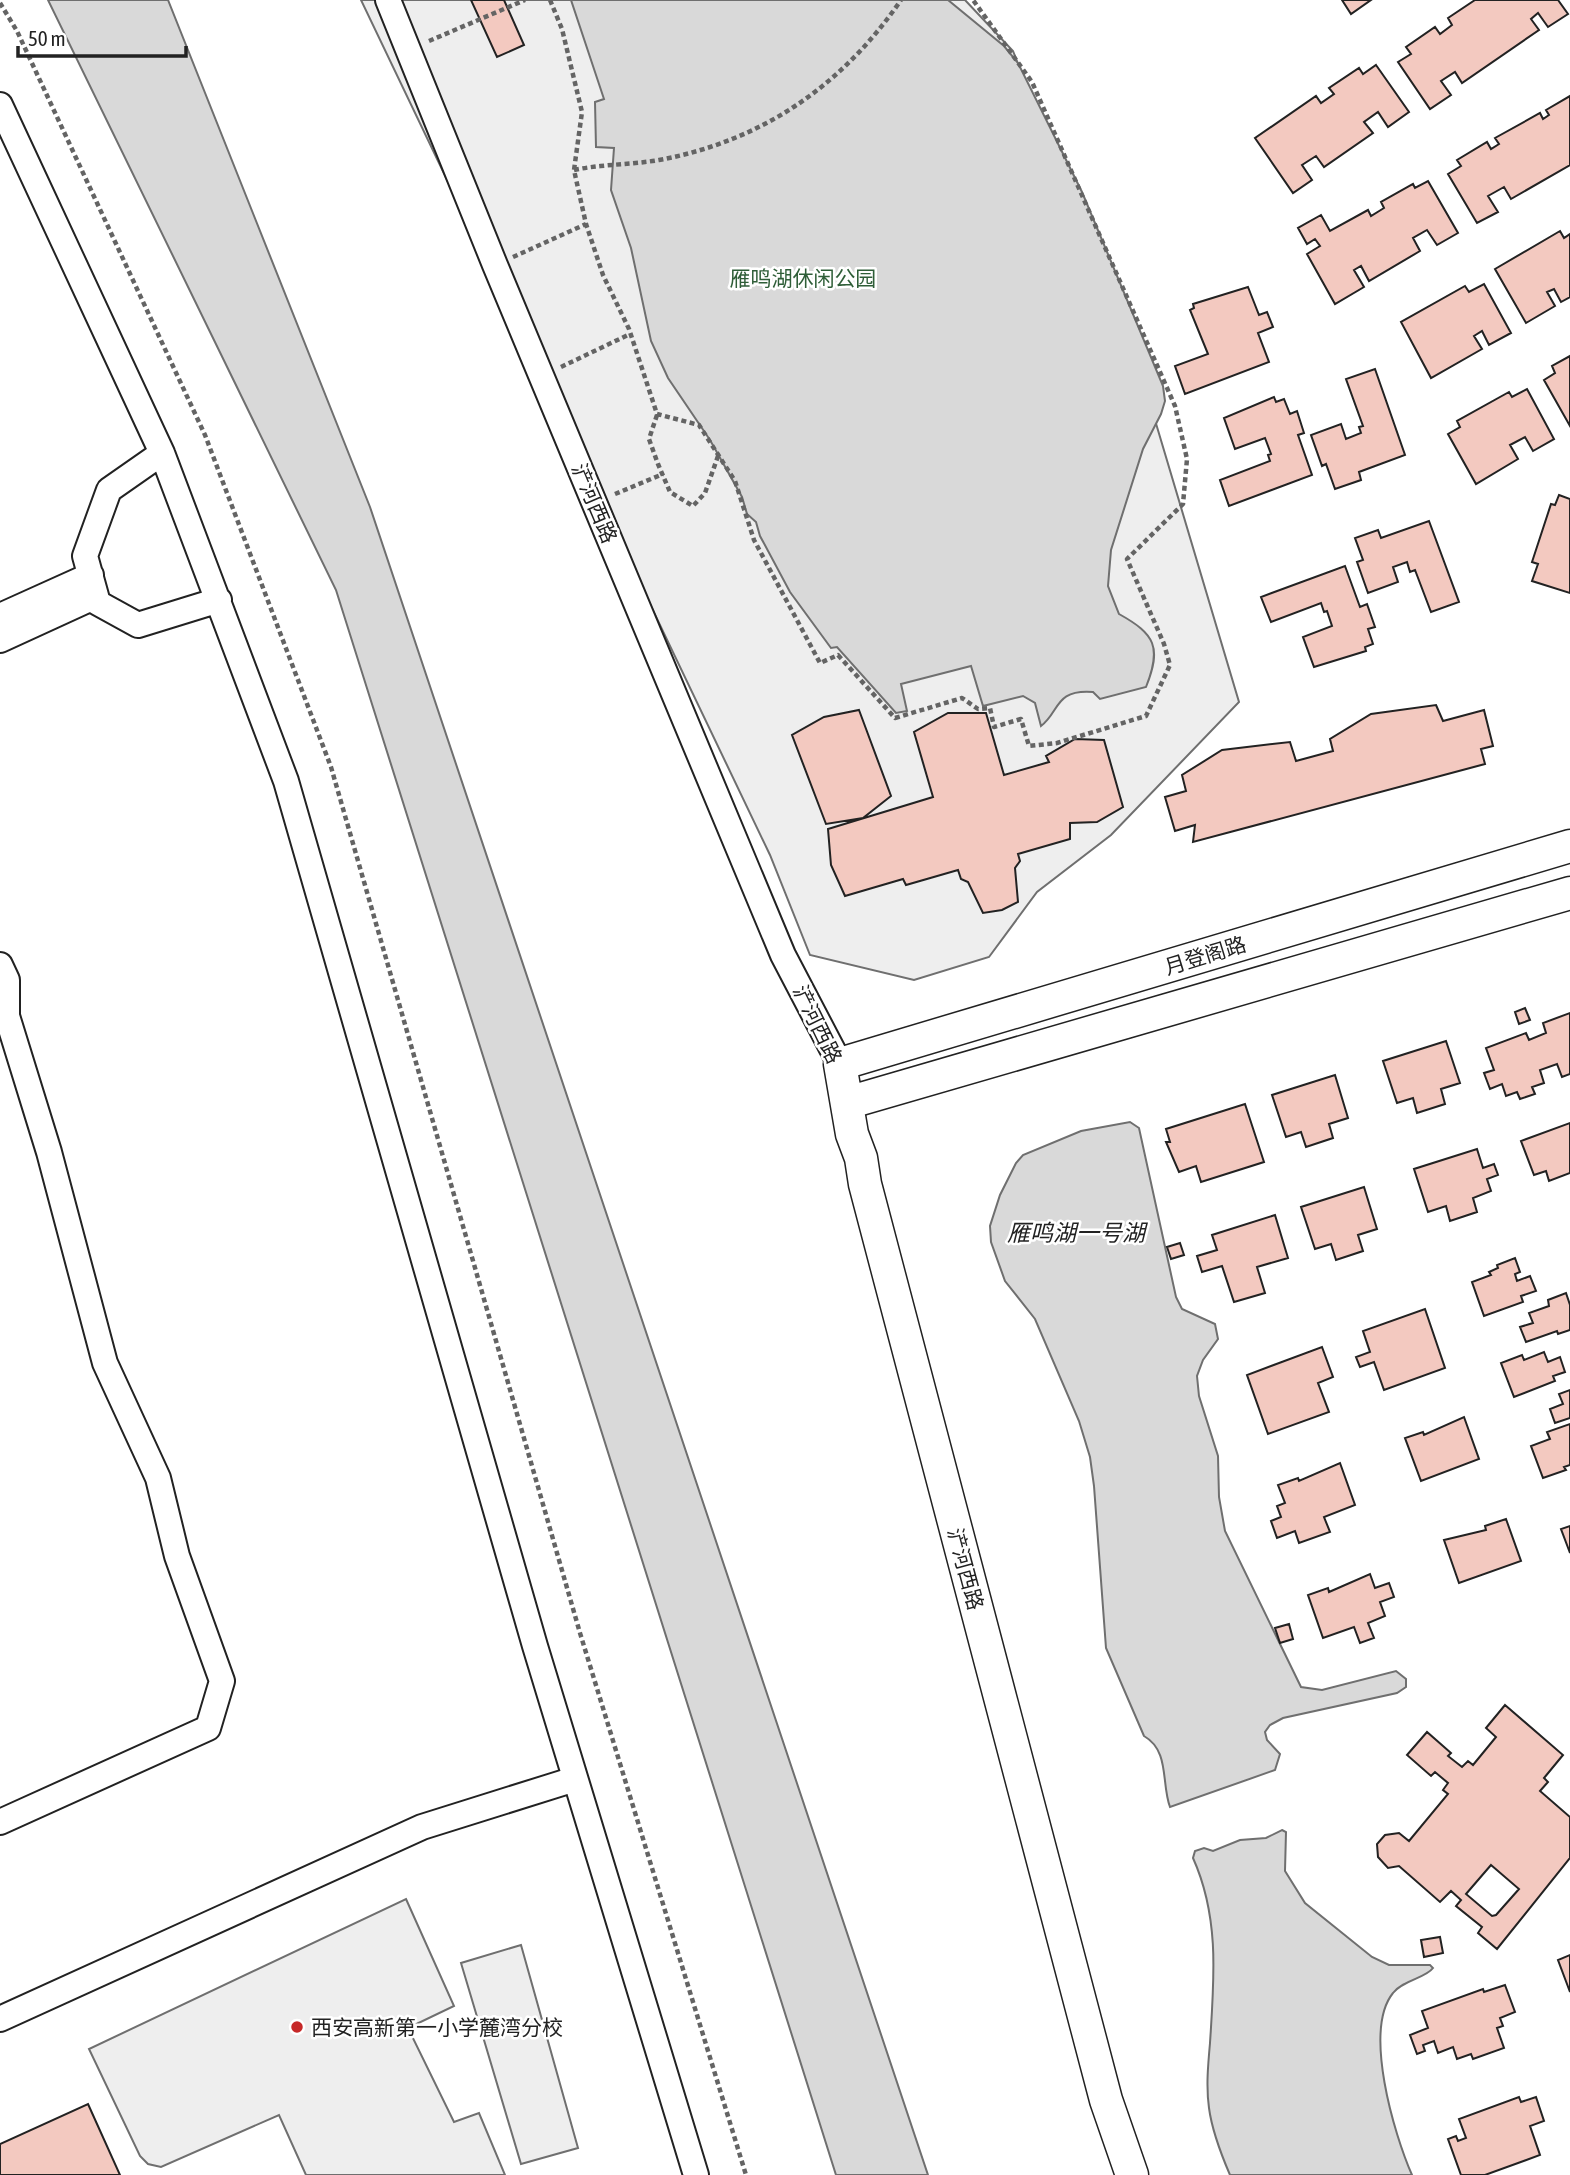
<svg xmlns="http://www.w3.org/2000/svg" width="1570" height="2175" font-family="'Asap Condensed','Noto Sans SC',sans-serif">
  <rect width="100%" height="100%" fill="#fff"/>
  <path fill="#eee" stroke="#6f6f6f" stroke-width="2" d="M361 0H965L1013 51 1149 400 1239 702 1111 835 1037 892 989 957 914 980 810 955 770 855Z
    M406 1899 454 2006 408 2028 454 2122 479 2113 505 2175H306L279 2115 161 2167 148 2164 140 2156 89 2049Z
    M521 1945 578 2148 521 2164 461 1963Z"/>
  <path fill="#d9d9d9" stroke="#6f6f6f" stroke-width="2" d="M48 0H168L370 507 928 2175H836L336 590Z
    M571 0H948L1004 46 1018 63 1082 192 1163 386 1165 401 1161 414 1143 449 1111 550 1108 586 1119 614C1155 634 1162 647 1146 687L1100 699 1093 692C1054 689 1060 712 1041 726L1035 703 1023 696 983 706 971 666 901 684 907 711 896 713 837 647 831 648 790 592 760 536 756 522 747 514 742 497 710 440 668 378 651 341 631 248 611 190 614 148 596 147 595 102 604 99Z
    M1130 1122 1139 1128 1176 1297 1182 1309 1215 1324 1218 1339 1203 1360 1197 1376 1199 1396 1218 1456 1219 1497 1225 1531 1301 1687 1322 1690 1396 1671 1406 1679V1687L1397 1693 1283 1718 1270 1725 1265 1732 1267 1740 1280 1754 1275 1770 1170 1807C1161 1783 1170 1751 1144 1736L1106 1648 1094 1486 1090 1457 1079 1421 1035 1319 1005 1281 991 1242 990 1226 1000 1195 1016 1163 1023 1155 1081 1131Z
    M1282 1830 1286 1832 1285 1871 1305 1903 1372 1957 1389 1965H1430L1433 1968C1426 1978 1403 1980 1393 1993 1363 2030 1394 2134 1412 2175H1230C1221 2154 1212 2131 1209 2108 1206 2087 1208 2065 1210 2043 1214 1980 1220 1918 1193 1858L1195 1851 1204 1848 1213 1851 1240 1840 1266 1838Z"/>
  <path fill="#f3c9c0" stroke="#222" stroke-width="2" fill-rule="evenodd" d="M471 0H504L524 45 497 57Z
    M1342 0H1371L1351 14Z
    M1475 0H1558L1568 14 1548 27 1538 13 1531 19 1539 30 1462 83 1455 72 1441 81 1451 95 1430 109 1398 62 1411 54 1406 47 1435 27 1440 34 1452 25 1448 18Z
    M1376 65 1409 112 1388 127 1378 112 1364 122 1373 133 1324 167 1316 156 1302 165 1312 180 1293 193 1255 138 1316 96 1321 103 1334 94 1329 88 1359 68 1363 74Z
    M1570 96V165L1511 199 1504 187 1488 196 1498 212 1477 223 1448 174 1461 166 1457 160 1487 142 1491 149 1499 144 1495 138 1540 113 1543 119 1549 115 1546 110Z
    M1428 181 1458 233 1437 245 1427 230 1413 238 1420 251 1369 281 1361 266 1354 270 1364 287 1335 304 1307 254 1320 246 1315 239 1307 244 1298 228 1321 215 1330 231 1368 210 1371 216 1384 208 1381 202 1413 184 1415 188Z
    M1560 231 1564 238 1570 234V297L1561 302 1554 289 1547 292 1555 306 1526 323 1495 269Z
    M1484 284 1511 333 1489 345 1482 331 1474 336 1482 349 1431 378 1401 322 1465 286 1469 292Z
    M1248 287 1259 315 1267 312 1273 327 1258 333 1269 362 1185 394 1175 366 1208 354 1190 310 1194 308 1193 304Z
    M1570 356V426L1544 380 1555 373 1552 366Z
    M1375 369 1405 455 1359 472 1361 480 1335 489 1326 464 1322 466 1311 435 1341 424 1346 439 1361 433 1359 427 1363 426 1346 379Z
    M1527 389 1554 439 1533 451 1525 437 1510 445 1518 459 1476 484 1448 434 1460 427 1457 421 1509 392 1512 397Z
    M1274 397 1276 402 1284 399 1290 414 1297 411 1304 433 1298 435 1312 475 1229 506 1220 480 1270 461 1268 455 1271 454 1265 438 1235 449 1224 418Z
    M1559 495 1570 499V593L1532 581 1538 564 1532 562 1551 504 1555 505Z
    M1429 521 1459 602 1431 612 1415 570 1410 572 1407 562 1393 567 1398 582 1368 593 1357 562 1363 560 1355 538 1378 530 1381 538Z
    M1345 566 1360 607 1367 604 1375 627 1368 629 1373 644 1365 647 1366 651 1314 667 1303 637 1332 626 1327 611 1324 612 1321 603 1271 622 1261 597Z
    M1436 705 1443 721 1484 710 1493 746 1481 749 1485 764 1193 842 1195 825 1175 831 1165 797 1186 791 1182 775 1222 750 1290 742 1296 761 1333 751 1330 739 1371 714Z
    M859 710 891 796 863 818 826 824 792 735 824 717Z
    M948 713H986L1004 775 1049 762 1046 756 1075 739 1104 740 1123 807 1097 822 1070 823V839L1018 854 1020 861 1015 868 1018 902 1002 910 983 913 968 882 961 879 958 870 906 885 903 879 845 896 831 865 828 829 933 797 914 732Z
    M1525 1008 1530 1020 1519 1024 1515 1012Z
    M1570 1013V1074L1562 1077 1557 1064 1540 1070 1544 1083 1532 1087 1535 1094 1520 1099 1517 1092 1506 1096 1502 1084 1490 1089 1484 1073 1494 1070 1486 1048 1526 1033 1529 1040 1546 1033 1543 1023Z
    M1446 1041 1460 1083 1441 1089 1445 1104 1417 1113 1413 1098 1397 1103 1383 1061Z
    M1335 1075 1348 1118 1329 1124 1333 1138 1306 1147 1301 1132 1286 1137 1272 1095Z
    M1245 1104 1264 1162 1201 1182 1196 1166 1179 1172 1166 1142H1170L1166 1129Z
    M1570 1123V1173L1549 1181 1546 1171 1534 1175 1521 1141Z
    M1477 1149 1483 1168 1494 1164 1498 1175 1487 1179 1491 1191 1473 1198 1477 1212 1450 1221 1446 1206 1428 1212 1414 1169Z
    M1364 1187 1377 1229 1358 1235 1363 1251 1336 1260 1331 1244 1315 1249 1301 1207Z
    M1275 1215 1288 1258 1257 1267 1265 1293 1234 1302 1222 1266 1202 1272 1197 1256 1217 1250 1212 1235Z
    M1180 1243 1184 1255 1171 1259 1167 1247Z
    M1515 1258 1520 1272 1515 1274 1517 1281 1530 1276 1536 1291 1521 1296 1523 1302 1484 1316 1472 1282 1491 1275 1489 1272 1498 1268 1497 1265Z
    M1566 1293 1570 1305V1330L1558 1334 1557 1331 1526 1342 1520 1327 1533 1323 1529 1313 1549 1306 1548 1300Z
    M1425 1309 1445 1368 1384 1390 1374 1362 1360 1367 1356 1357 1370 1352 1363 1331Z
    M1322 1347 1333 1377 1318 1383 1329 1412 1268 1434 1247 1375Z
    M1544 1352 1548 1362 1560 1357 1565 1372 1553 1376 1555 1381 1514 1397 1501 1363 1522 1355 1524 1360Z
    M1570 1390V1418L1555 1423 1550 1409 1563 1404 1559 1394Z
    M1464 1417 1479 1459 1421 1481 1405 1438 1423 1432 1424 1435Z
    M1570 1424V1465L1564 1467 1566 1470 1543 1478 1531 1446 1550 1439 1547 1432Z
    M1340 1463 1355 1505 1324 1517 1330 1532 1299 1543 1295 1531 1277 1538 1271 1521 1281 1517 1277 1506 1285 1503 1278 1485 1298 1478 1299 1481Z
    M1506 1519 1521 1561 1459 1583 1444 1540 1486 1530 1485 1526Z
    M1570 1526V1553L1561 1529Z
    M1370 1574 1375 1588 1389 1583 1394 1597 1380 1602 1385 1616 1368 1623 1374 1638 1360 1643 1354 1627 1323 1638 1308 1595 1328 1588 1329 1592Z
    M1289 1624 1293 1639 1280 1643 1275 1628Z
    M1505 1705 1563 1755 1544 1778 1548 1782 1540 1791 1570 1817V1858L1497 1949 1478 1933 1482 1927 1456 1906 1461 1900 1451 1891 1440 1902 1399 1866 1388 1868 1378 1857 1377 1844 1385 1835 1399 1833 1409 1841 1448 1794 1443 1790 1448 1783 1435 1772 1431 1776 1407 1755 1427 1732 1451 1753 1448 1756 1462 1767 1468 1761 1473 1765 1496 1737 1486 1728ZM1491 1865 1519 1889 1496 1915 1492 1916 1466 1894Z
    M1440 1937 1443 1953 1424 1957 1421 1940Z
    M1570 1955V1992L1558 1960Z
    M1505 1985 1515 2012 1500 2018 1503 2026 1497 2028 1504 2048 1473 2059 1471 2054 1457 2059 1453 2047 1438 2053 1434 2041 1423 2045 1425 2051 1417 2054 1410 2035 1428 2028 1422 2011 1483 1989 1484 1992Z
    M1519 2097 1521 2102 1536 2097 1544 2121 1530 2126 1540 2155 1485 2175H1461L1448 2139 1456 2136 1458 2141 1466 2138 1459 2119Z
    M88 2104 120 2175H0V2144Z"/>
  <g fill="none" stroke-linecap="round" stroke-linejoin="round">
    <defs>
      <path id="minor" d="M388 0 495 265 783 955 840 1064
        M0 105 162 453 286 781 535 1646 696 2175
        M162 453 109 490 85 556 98 603 138 625 219 600
        M0 616 91 575
        M0 640 96 596
        M0 965 7 980V1016L49 1152 105 1363 158 1478 177 1556 222 1681 208 1728 0 1822
        M0 2019 422 1827 575 1779"/>
      <path id="major" d="M847 1103 1570 893
        M1132 2175 1106 2100 865 1184 861 1158 852 1134 840 1064 1570 846"/>
    </defs>
    <use href="#minor" stroke="#222" stroke-width="28"/>
    <use href="#major" stroke="#222" stroke-width="35"/>
    <path stroke="#646464" stroke-width="4.5" stroke-dasharray="5 3.5" stroke-linecap="butt" d="M550 0 562 29 582 112 574 170 586 224 603 275 629 329 657 414 699 425 735 481 754 540 820 663 838 655 895 718 962 698 978 709 990 708 994 727 1021 719 1029 746 1057 743 1146 716 1170 665 1164 644 1127 559 1183 504 1187 459 1175 406 1032 82 973 0
      M0 3 17 31 205 435 331 767 580 1633 746 2175
      M429 41 525 0
      M574 170C602 164 630 165 659 160 762 141 842 86 901 0
      M513 257 586 224
      M561 367 630 334
      M657 415 649 439 658 464 670 492 693 506 705 493 718 456
      M615 494 663 474"/>
    <use href="#minor" stroke="#fff" stroke-width="24"/>
    <use href="#major" stroke="#fff" stroke-width="32"/>
  </g>
  <circle fill="#c62828" stroke="#fff" stroke-width="2.5" cx="297" cy="2027" r="7"/>
  <g text-anchor="middle" dominant-baseline="central" stroke-width="5" stroke-linejoin="round" paint-order="stroke">
    <g font-size="21" fill="#2f5e38" stroke="#fff">
      <text x="803" y="278">雁鸣湖休闲公园</text>
    </g>
    <g font-size="21" fill="#222" stroke="#fff">
      <text transform="translate(595 503) rotate(67)">浐河西路</text>
      <text transform="translate(1205 955) rotate(-17)">月登阁路</text>
      <text transform="translate(818 1024) rotate(64)">浐河西路</text>
      <text transform="translate(966 1569) rotate(75)">浐河西路</text>
    </g>
    <g font-size="21" fill="#222" stroke="#fff" text-anchor="start">
      <text x="311" y="2027">西安高新第一小学麓湾分校</text>
    </g>
    <g font-size="23" font-style="italic" fill="#222" stroke="#fff">
      <text x="1076" y="1233">雁鸣湖一号湖</text>
    </g>
  </g>
  <path d="M18 46v10h168v-10" fill="none" stroke="#222222" stroke-width="3.5"/>
  <text x="28" y="46" font-size="21" fill="#222222" stroke="#ffffff" stroke-width="5" paint-order="stroke">50 m</text>
</svg>
